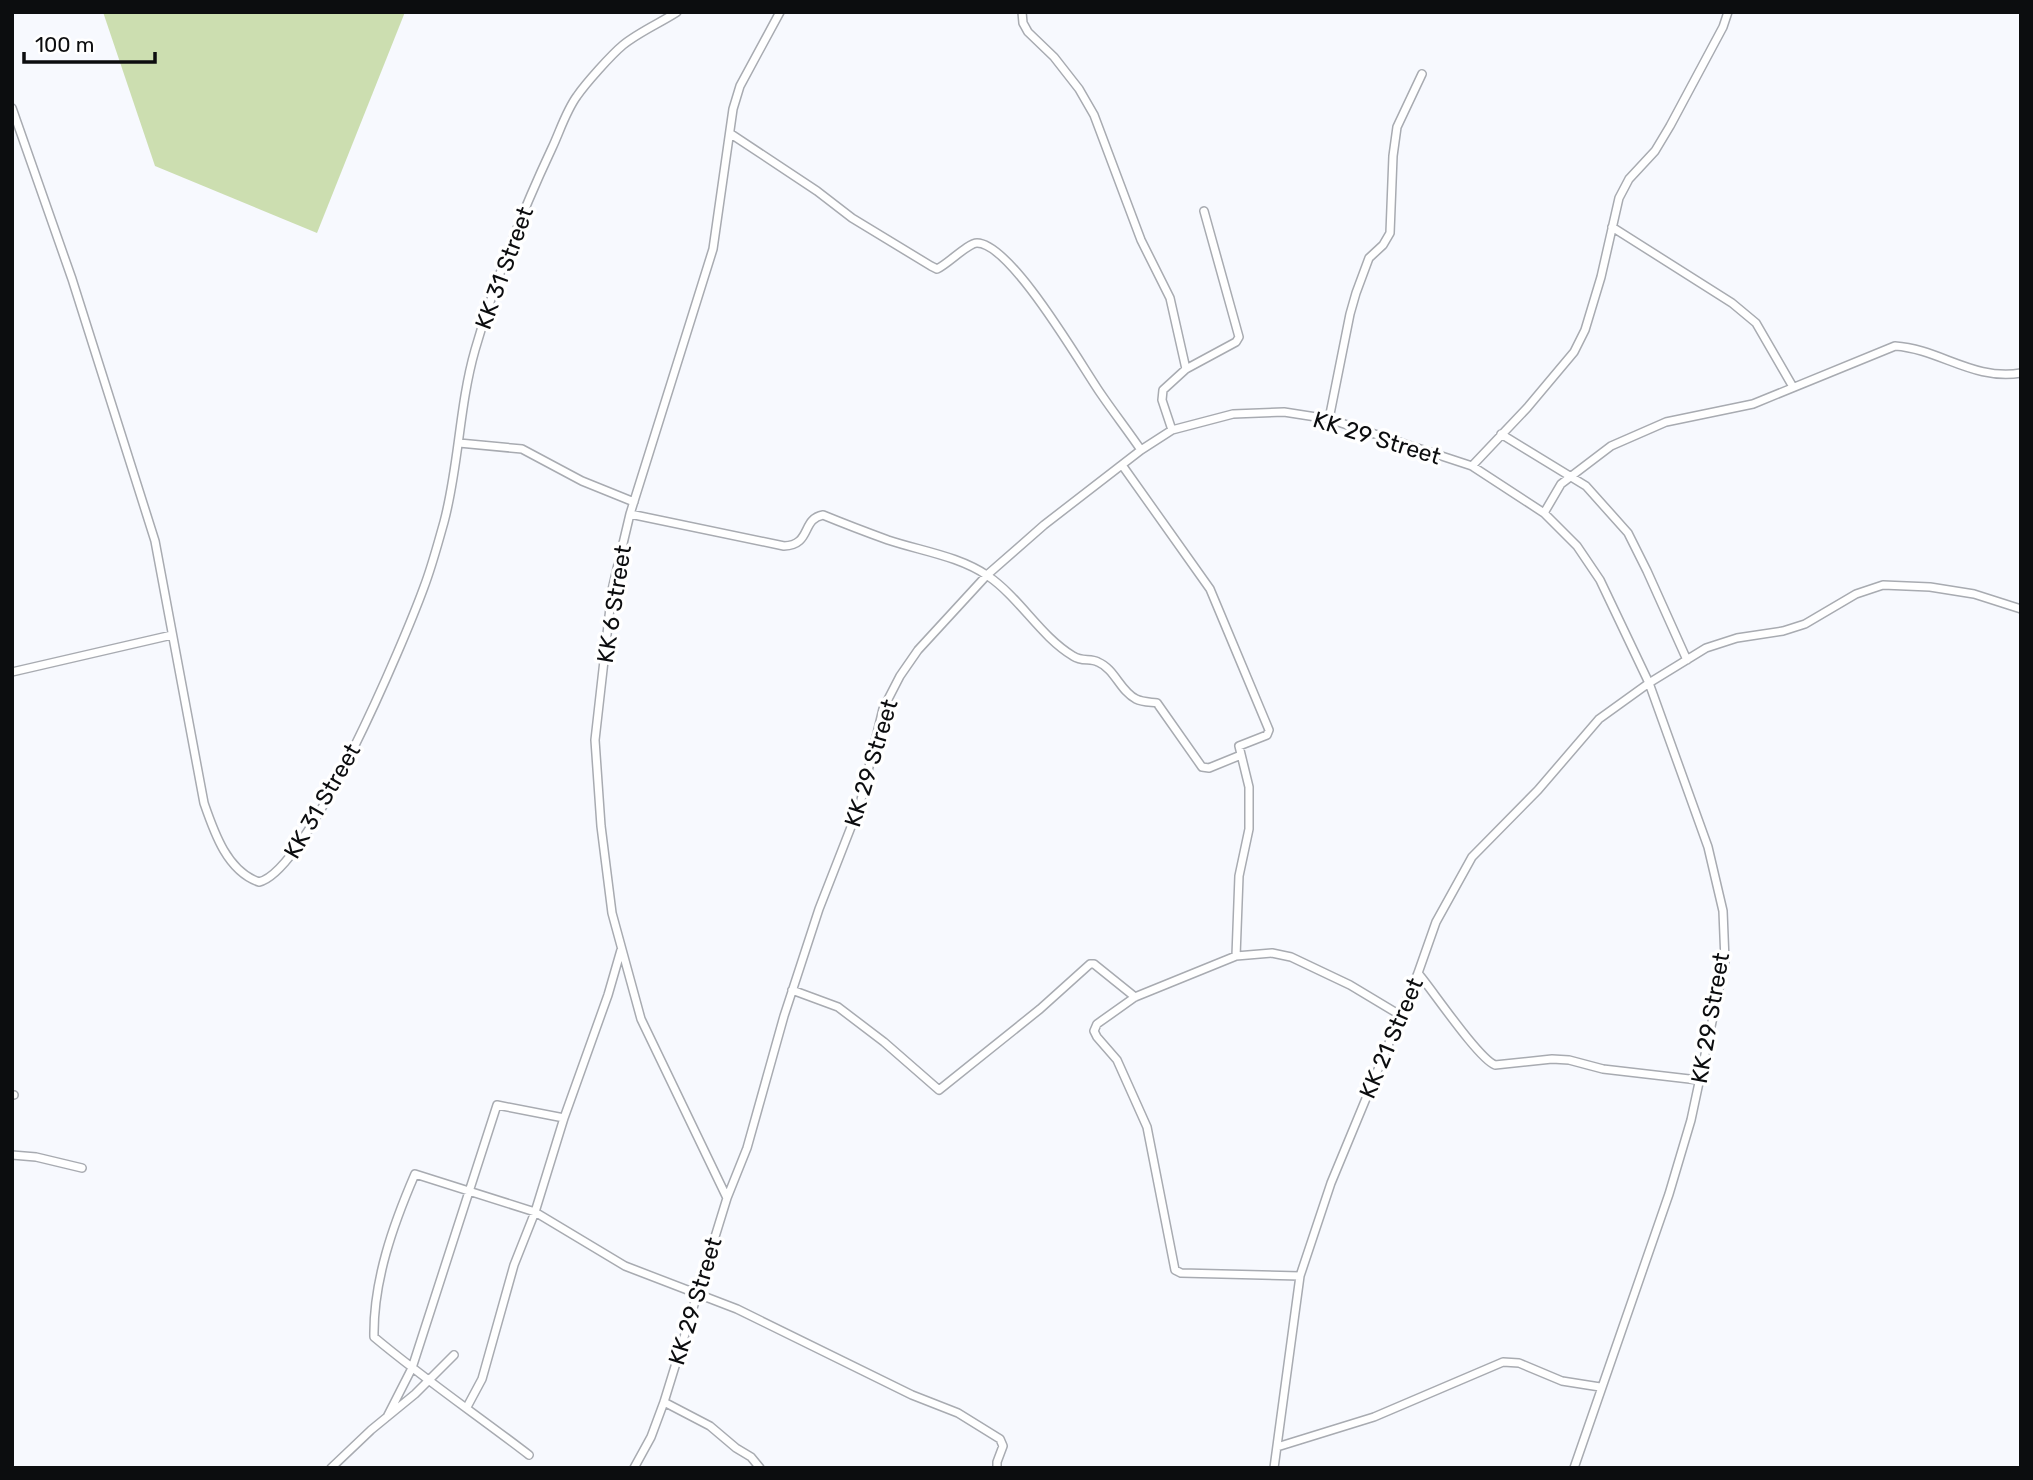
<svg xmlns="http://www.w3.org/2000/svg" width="2033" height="1480" font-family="Rubik,sans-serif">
  <rect width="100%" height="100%" fill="#f7f9fe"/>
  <path fill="#ccdeb0" d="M103 12H405L317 233 155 166Z"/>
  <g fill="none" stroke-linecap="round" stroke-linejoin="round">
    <defs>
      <path id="street" d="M1022 12 1023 23 1028 32 1054 57 1079 89 1094 115 1141 240 1170 298 1186 369
        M12 108 72 279 155 541 204 803C214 832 227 871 259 882 308 871 405 639 424 587 432 566 438 543 444 522 459 466 459 406 475 350 495 281 521 214 552 148 560 131 566 111 577 96 586 83 611 55 623 45 639 32 660 23 677 12
        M731 134 817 191 852 218 931 266 937 269C948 264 968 243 977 243 1011 243 1081 365 1101 394 1114 413 1128 431 1141 450
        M1612 227 1732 303 1756 323 1793 387
        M1329 419 1350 314 1356 293 1369 258 1383 245 1390 233 1393 156 1397 127 1422 74
        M1172 430 1162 400 1163 390 1186 369 1236 342 1239 337 1204 211
        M1501 434 1586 486 1628 533 1647 571 1687 660
        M459 443 522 449 582 481 634 502
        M1122 465 1210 589 1269 730 1267 735 1239 746 1249 787V829L1239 876 1236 956
        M1472 466 1527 408 1574 352 1585 330 1601 277 1619 198 1629 179 1655 151 1670 126 1723 27 1728 12
        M1544 513 1561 484 1611 446 1666 422 1753 404 1895 346C1940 349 1973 381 2021 373
        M630 514 784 546C812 545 801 519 823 515 845 524 866 532 888 540 921 551 959 556 988 576 1020 598 1040 636 1073 656 1082 662 1090 658 1098 662 1115 669 1120 691 1136 699 1142 702 1150 702 1157 703L1202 767 1209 768 1241 755
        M12 672 172 635
        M1418 973C1433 991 1478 1058 1495 1065L1552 1059 1569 1060 1603 1069 1698 1080
        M792 990 838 1007 884 1042 939 1090 1040 1009 1090 964H1094L1135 997
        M12 1095H14
        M12 1155 36 1157 82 1168
        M727 1198 641 1019 612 913 601 826 595 740 612 590 630 514 713 249 733 109 740 86 780 12
        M1300 1276 1181 1273 1175 1270 1147 1127 1117 1060 1097 1037 1094 1031 1097 1024 1135 997 1236 956 1272 953 1291 957 1350 985 1400 1015
        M664 1402 710 1426 736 1448 751 1457 760 1468
        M467 1407 482 1379 514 1265 535 1212 564 1118
        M387 1417 412 1368 497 1105 564 1118 608 995 621 950
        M1277 1447 1374 1417 1503 1362 1519 1363 1562 1381 1600 1387
        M529 1455C477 1415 424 1379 374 1337 373 1281 393 1225 415 1174L535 1212 625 1266 737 1309 912 1395 958 1413 1000 1439 1003 1446 997 1462V1468
        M331 1468 371 1430 415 1394 454 1355
        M634 1468 651 1437 664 1402 727 1198 747 1148 784 1016 819 909 860 804 883 709 900 676 918 650 987 575 1044 525 1141 450 1172 430 1233 414 1284 412 1329 419 1472 466 1544 513 1577 546 1600 580 1649 683 1708 847 1723 911 1725 961 1691 1120 1669 1194 1574 1468
        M1274 1468 1300 1276 1331 1183 1418 973 1436 922 1472 857 1538 790 1599 719 1649 683 1706 648 1737 638 1783 631 1805 624 1856 594 1883 585 1930 587 1974 594 2021 609"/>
    </defs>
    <use href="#street" stroke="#a8abb1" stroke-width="10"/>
    <use href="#street" stroke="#fff" stroke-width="7"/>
  </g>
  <g text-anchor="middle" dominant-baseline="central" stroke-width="7" stroke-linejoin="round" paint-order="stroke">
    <g font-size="23" fill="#0c0d0f" stroke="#fff">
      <text transform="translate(504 268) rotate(-70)">KK 31 Street</text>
      <text transform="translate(1377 438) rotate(17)">KK 29 Street</text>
      <text transform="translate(614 604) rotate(-81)">KK 6 Street</text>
      <text transform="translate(871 763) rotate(-73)">KK 29 Street</text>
      <text transform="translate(322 801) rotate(-60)">KK 31 Street</text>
      <text transform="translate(1710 1018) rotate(-80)">KK 29 Street</text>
      <text transform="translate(1391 1038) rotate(-67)">KK 21 Street</text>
      <text transform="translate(695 1301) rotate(-73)">KK 29 Street</text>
    </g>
  </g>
  <rect width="2033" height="1480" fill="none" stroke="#0c0d0f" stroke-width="28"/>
  <path d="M24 52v10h131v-10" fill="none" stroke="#0c0d0f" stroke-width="3.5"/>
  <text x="35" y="52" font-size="21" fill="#0c0d0f" stroke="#ffffff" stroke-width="5" paint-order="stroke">100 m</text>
</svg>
